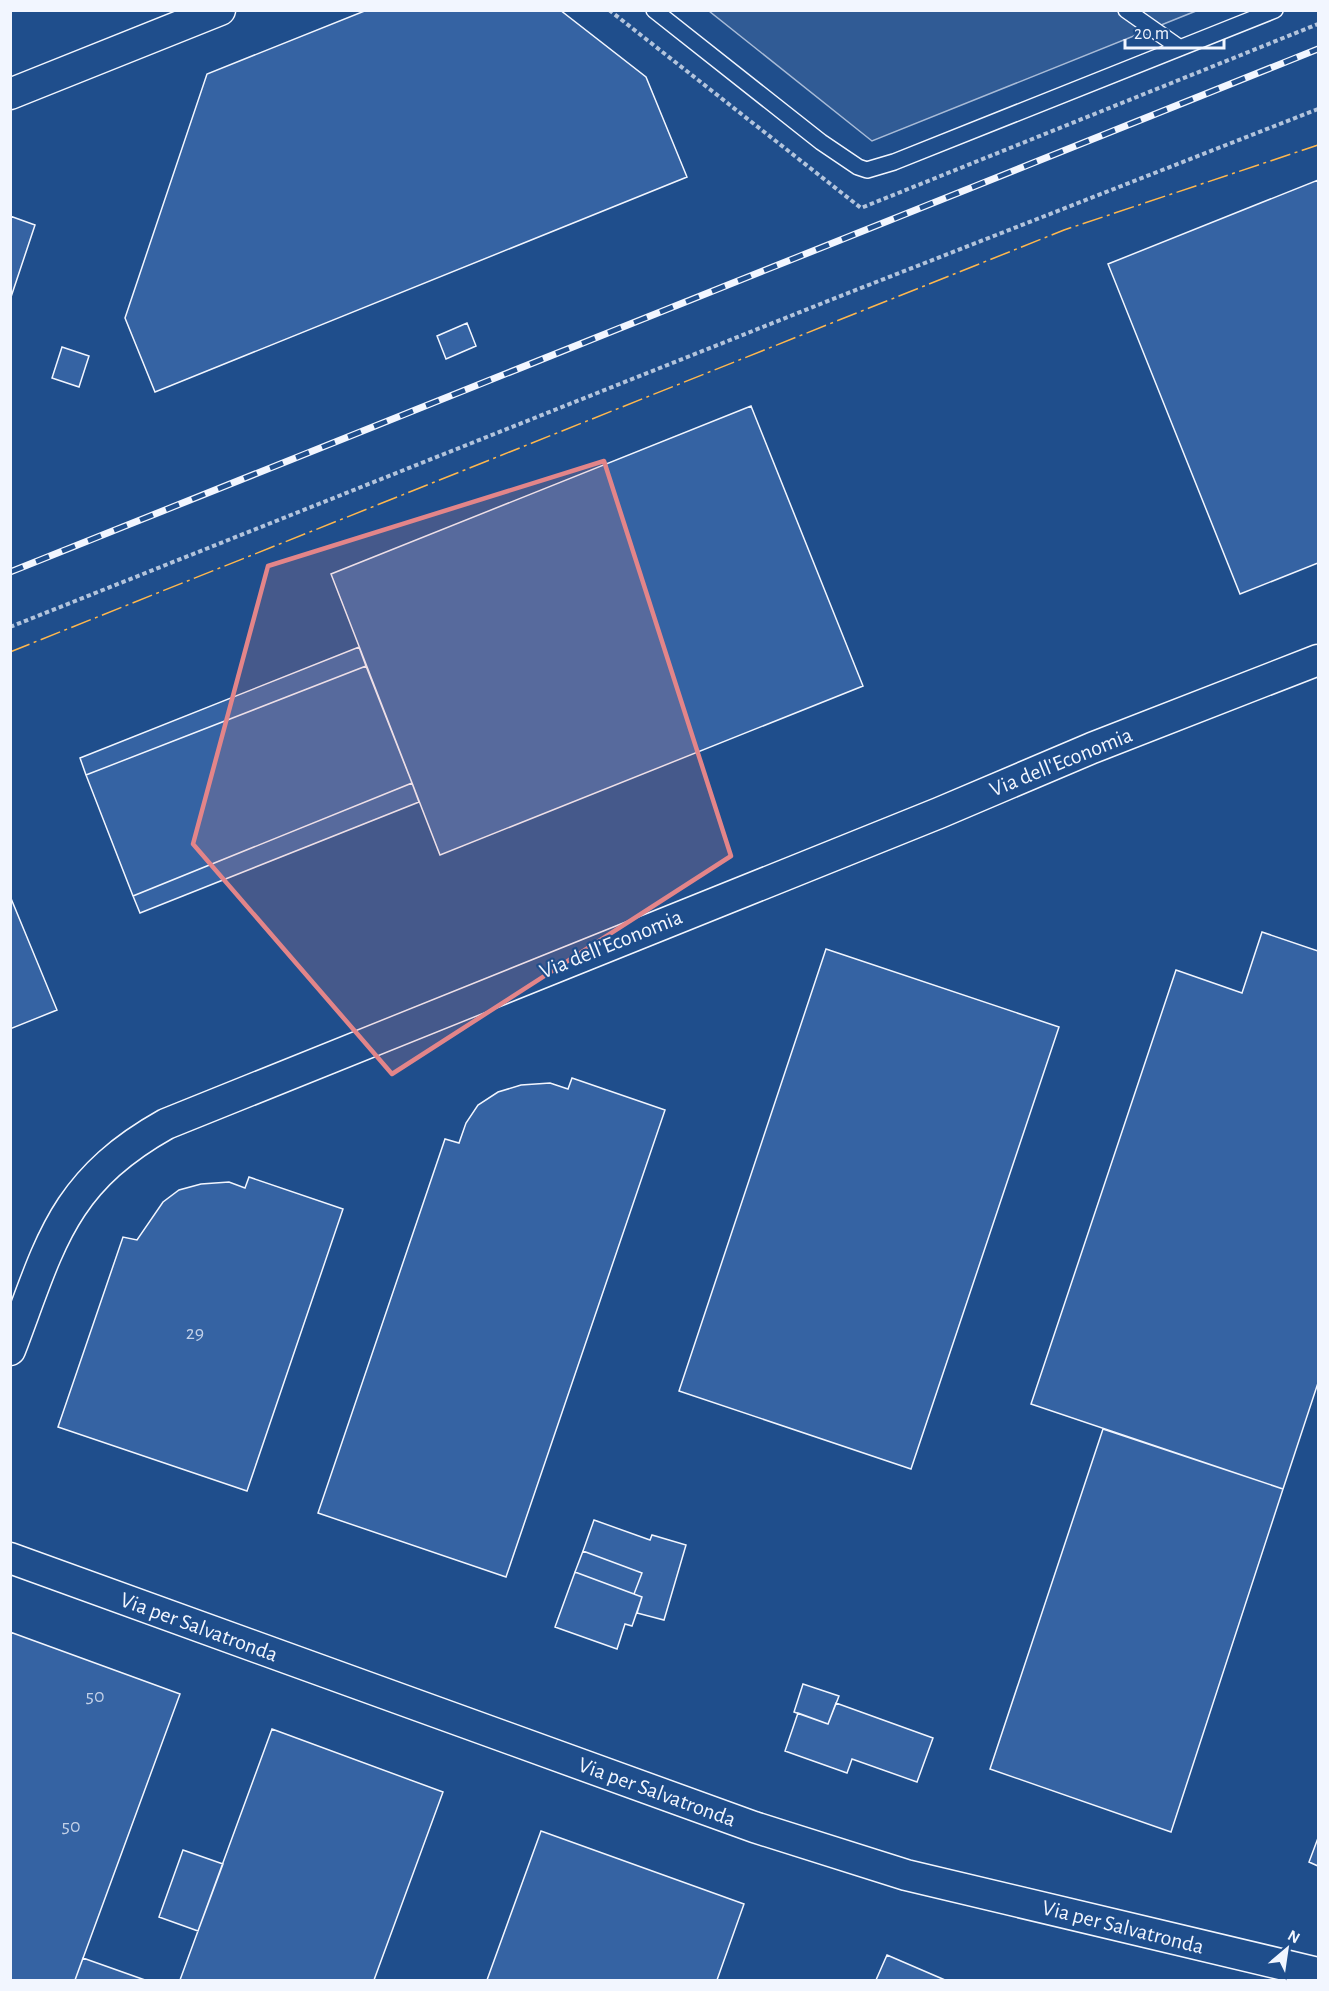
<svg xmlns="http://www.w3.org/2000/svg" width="1329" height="1991" font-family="'Alegreya Sans',sans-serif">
  <rect width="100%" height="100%" fill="#1f4e8c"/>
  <path fill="#305b95" stroke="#a8bbd7" stroke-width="1.5" d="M709 11H1196L872 141Z"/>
  <path fill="#3563a3" stroke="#f2f6ff" stroke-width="1.5" d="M367 10H560L646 77 687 177 155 392 125 318 207 74Z
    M1318 180V563L1240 594 1108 264Z
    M10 216 35 225 10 300Z
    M467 323 476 346 446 359 437 336Z
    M62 347 89 356 79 387 52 378Z
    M751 406 863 686 440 855 331 574Z
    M359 647 366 666 86 775 80 758Z
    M366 666 412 783 133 896 86 775Z
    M412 783 419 802 140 913 133 896Z
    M10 896 57 1010 10 1029Z
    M1262 932 1318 951V1383L1283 1489 1031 1404 1176 970 1242 993Z
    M826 949 1059 1027 911 1469 679 1391Z
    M572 1078 665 1110 506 1577 318 1513 445 1139 459 1143 466 1123 478 1105 498 1092 521 1085 550 1083 568 1089Z
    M249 1177 343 1209 247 1491 58 1427 123 1237 137 1240 163 1202 179 1190 201 1184 229 1182 245 1188Z
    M1103 1429 1283 1489 1171 1832 990 1769Z
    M594 1520 650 1540 652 1535 686 1545 664 1620 637 1613 642 1597 634 1594 642 1573 583 1551Z
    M583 1551 642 1573 634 1594 575 1572Z
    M575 1572 642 1597 632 1626 625 1624 617 1649 555 1627Z
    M10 1632 180 1694 75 1980H10Z
    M803 1684 839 1696 828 1724 794 1712Z
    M836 1703 933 1738 917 1782 852 1759 847 1773 785 1751 798 1713 828 1724Z
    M272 1729 443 1792 374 1980H180Z
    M541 1831 744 1904 717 1980H487Z
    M1318 1838V1866L1309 1862Z
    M183 1850 223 1864 198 1931 159 1917Z
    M887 1955 945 1980H876Z
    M83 1958 145 1980H75Z"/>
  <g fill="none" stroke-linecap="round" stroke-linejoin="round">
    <defs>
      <path id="lane" d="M654 10 821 142 858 167 867 170 894 162 1275 10
        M1126 10 1180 48"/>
      <path id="street" d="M10 94 220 10
        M10 1350C50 1245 61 1183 166 1124L939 813 1092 748 1318 660
        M10 1558 754 1827 906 1875 1318 1973"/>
    </defs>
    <use href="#lane" stroke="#f2f6ff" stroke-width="18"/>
    <use href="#street" stroke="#f2f6ff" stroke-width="33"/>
    <path stroke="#b3c4dc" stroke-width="4" stroke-dasharray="4.5 3" stroke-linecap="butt" d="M609 10 861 208 1318 24
      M10 627 838 297 1318 109"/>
    <use href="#lane" stroke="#1f4e8c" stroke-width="15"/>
    <use href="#street" stroke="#1f4e8c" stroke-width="30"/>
    <defs>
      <path id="rail" d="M10 572 1318 49"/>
    </defs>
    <use href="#rail" stroke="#f2f6ff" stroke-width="7"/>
    <use href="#rail" stroke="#1f4e8c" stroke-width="4.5" stroke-dasharray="14" stroke-linecap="butt"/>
    <path stroke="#ffb74d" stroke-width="1.5" stroke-dasharray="21 4.5 3 4.5" stroke-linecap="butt" d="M10 652 1064 230 1318 145"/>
  </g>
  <path fill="#e38589" fill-opacity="0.2" stroke="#e38589" stroke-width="4.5" stroke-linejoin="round" d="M604 461 731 856 392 1074 193 844 268 566Z"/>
  <g text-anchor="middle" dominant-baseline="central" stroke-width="4.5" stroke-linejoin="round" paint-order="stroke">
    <g font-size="20" fill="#c3d1e8">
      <text x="195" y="1333">29</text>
      <text x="95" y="1696">50</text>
      <text x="71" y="1826">50</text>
    </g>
    <g font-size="22" fill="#f2f6ff" stroke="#1f4e8c">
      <text transform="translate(1061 762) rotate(-22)">Via dell'Economia</text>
      <text transform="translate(611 944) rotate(-22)">Via dell'Economia</text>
      <text transform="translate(199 1627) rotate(20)">Via per Salvatronda</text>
      <text transform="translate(657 1792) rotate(20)">Via per Salvatronda</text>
      <text transform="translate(1123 1927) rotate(14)">Via per Salvatronda</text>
    </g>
  </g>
  <rect width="1329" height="1991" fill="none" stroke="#f2f6ff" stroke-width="24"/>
  <g transform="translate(1287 1949) rotate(29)" stroke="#1f4e8c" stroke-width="4.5" paint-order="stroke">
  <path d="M0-4.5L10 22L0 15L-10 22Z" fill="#f2f6ff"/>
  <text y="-9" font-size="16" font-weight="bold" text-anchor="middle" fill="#f2f6ff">N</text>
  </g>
  <path d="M1125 39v9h99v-9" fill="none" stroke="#f2f6ff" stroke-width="3"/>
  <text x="1134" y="39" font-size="18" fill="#f2f6ff" stroke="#1f4e8c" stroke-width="4.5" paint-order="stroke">20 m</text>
</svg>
